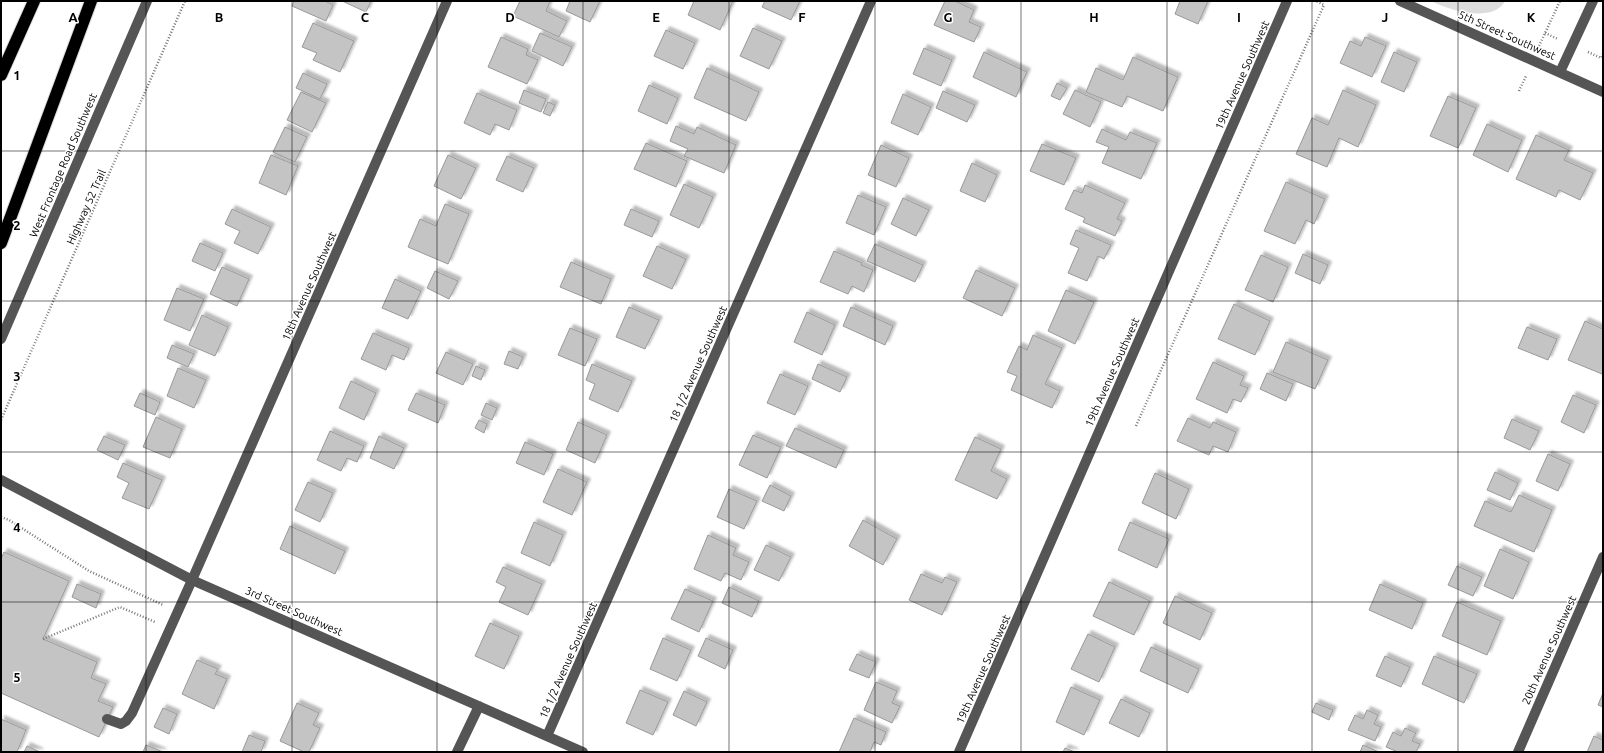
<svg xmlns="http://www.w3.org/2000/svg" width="1604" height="753" font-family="Ubuntu,sans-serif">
  <defs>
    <filter id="shadow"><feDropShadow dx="3.5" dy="-3.5" stdDeviation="1" flood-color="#0004"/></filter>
  </defs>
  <rect width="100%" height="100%" fill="#fff"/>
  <path fill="#dcdcdc" d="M1431 1H1505C1493 24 1448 10 1431 1Z"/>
  <path fill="#c4c4c4" stroke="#999" filter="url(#shadow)" d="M294 1H325L333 5 326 21 292 6Z
    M342 1H371L366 12Z
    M520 1H550L546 11 567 21 559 37 513 16Z
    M570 1H600L590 22 566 11Z
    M694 1H733L720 30 688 15Z
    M765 1H800L791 20 762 7Z
    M945 1H955L974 10 969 22 981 27 974 42 934 25Z
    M1180 1H1208L1198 24 1175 14Z
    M313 23 354 41 340 72 313 60 317 53 302 47Z
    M753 28 782 41 769 69 740 56Z
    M666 30 695 43 683 69 654 56Z
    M540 33 572 47 563 66 532 51Z
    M501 37 528 49 526 55 538 60 527 84 488 67Z
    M1365 37 1386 46 1372 77 1340 63 1350 41 1361 46Z
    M924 48 952 60 941 86 913 74Z
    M984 52 1027 72 1016 97 973 77Z
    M1394 52 1417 62 1404 92 1381 82Z
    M1133 57 1178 77 1163 111 1127 96 1122 107 1086 92 1096 68 1123 80Z
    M707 68 759 92 746 121 694 98Z
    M303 73 327 84 320 99 296 88Z
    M1057 83 1067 88 1060 100 1051 96Z
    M649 85 678 98 667 124 638 111Z
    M524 90 546 99 541 112 519 103Z
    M1075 90 1101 102 1090 127 1063 114Z
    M1343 90 1376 105 1358 147 1339 138 1327 167 1296 154 1312 118 1328 125Z
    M943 91 975 105 967 122 936 108Z
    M301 92 326 103 312 132 287 120Z
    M477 93 517 110 509 130 495 124 490 135 464 123Z
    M903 94 931 107 918 135 891 123Z
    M1448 96 1476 108 1458 148 1430 136Z
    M548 102 555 105 550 116 543 113Z
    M1487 124 1522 140 1508 172 1473 155Z
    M676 126 694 134 697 127 736 145 724 173 684 156 688 149 670 141Z
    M285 127 307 137 295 162 273 152Z
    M1102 129 1126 140 1130 132 1157 143 1141 179 1102 163 1109 147 1096 142Z
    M1536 135 1569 150 1564 160 1593 173 1580 200 1559 190 1556 197 1516 179Z
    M646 143 687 161 676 187 634 169Z
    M1042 144 1076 158 1064 185 1030 171Z
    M881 145 909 158 896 187 868 175Z
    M271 155 298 166 286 195 259 183Z
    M448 155 476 168 461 199 434 186Z
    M507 156 534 168 523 192 496 180Z
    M972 163 997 175 985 202 960 191Z
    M1286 182 1325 199 1314 224 1306 220 1295 244 1264 231Z
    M684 184 713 197 699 228 670 215Z
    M1085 185 1125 203 1117 219 1122 221 1115 236 1083 222 1085 218 1065 209 1074 190 1082 193Z
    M858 195 886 207 874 235 846 223Z
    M903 198 929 210 916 236 891 224Z
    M445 204 469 214 448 264 408 247 420 219 436 226Z
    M232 209 271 227 258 254 234 243 240 231 225 224Z
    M631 209 659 221 652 237 624 225Z
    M1076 230 1111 245 1104 259 1098 256 1087 281 1068 273 1079 248 1070 244Z
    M200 243 223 253 215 271 192 261Z
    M875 244 923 265 915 282 867 261Z
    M657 246 686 259 672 289 643 276Z
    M834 251 862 263 861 265 873 270 864 292 852 286 848 294 820 282Z
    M1303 254 1328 265 1320 284 1295 273Z
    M1261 255 1288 267 1273 302 1245 290Z
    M571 262 611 279 601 304 560 287Z
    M222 267 249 279 237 306 210 294Z
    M976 270 1015 288 1002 316 963 298Z
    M435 271 458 281 449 299 427 288Z
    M395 279 421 291 408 319 382 308Z
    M177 288 204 299 190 331 164 320Z
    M1066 290 1094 302 1075 344 1048 331Z
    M1234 304 1270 321 1255 355 1218 339Z
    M629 307 659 320 645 349 616 337Z
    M851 307 893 326 885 345 843 326Z
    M807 312 835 325 822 355 794 342Z
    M202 315 228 327 215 356 189 345Z
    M1585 321 1603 329V371L1602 374 1568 360Z
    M1527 327 1557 339 1548 360 1518 348Z
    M570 328 597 339 585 366 558 355Z
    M373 333 409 348 404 360 392 355 386 370 361 359Z
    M1033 335 1062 348 1045 384 1060 391 1052 408 1011 390 1017 376 1007 372 1019 346 1027 350Z
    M1286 342 1328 360 1315 389 1273 372Z
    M172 345 194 354 188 367 167 358Z
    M509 351 523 357 518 369 504 364Z
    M446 352 473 364 463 385 436 373Z
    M1213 362 1244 376 1240 385 1248 388 1241 402 1233 399 1227 413 1196 399Z
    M592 364 632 381 618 412 589 399 595 384 586 380Z
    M818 364 847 377 840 392 812 379Z
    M476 366 485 370 481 380 472 376Z
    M178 368 206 380 194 408 167 396Z
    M1267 373 1293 384 1286 401 1260 389Z
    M780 374 808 386 795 415 767 403Z
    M351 381 376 393 364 420 339 408Z
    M140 393 160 402 155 415 134 406Z
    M416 393 445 405 438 423 408 410Z
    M1573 395 1596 405 1584 433 1561 422Z
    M486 403 497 408 492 420 481 415Z
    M156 417 182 429 170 458 143 447Z
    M1188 418 1210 428 1213 422 1236 432 1228 452 1213 446 1209 455 1177 441Z
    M1512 419 1539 431 1530 450 1504 438Z
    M479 420 487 424 484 433 475 428Z
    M578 422 607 435 595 463 566 450Z
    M795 428 844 450 836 468 786 446Z
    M330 431 364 446 357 462 347 458 341 471 317 460Z
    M753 435 781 447 767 478 739 465Z
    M104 436 125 445 118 460 97 450Z
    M379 436 404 448 394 469 370 458Z
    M975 437 1001 449 991 471 1007 479 997 499 955 480Z
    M525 442 553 454 544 475 516 463Z
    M1548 454 1570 464 1558 491 1536 481Z
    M123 463 162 480 149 509 122 498 129 483 117 477Z
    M558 469 587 482 572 515 543 502Z
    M1495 472 1518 483 1510 500 1487 490Z
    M1155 473 1189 489 1176 519 1142 503Z
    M308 482 333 493 320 522 295 510Z
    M770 485 791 496 784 511 762 501Z
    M729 489 757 501 744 529 717 517Z
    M1519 495 1552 510 1534 552 1474 526 1485 501 1511 512Z
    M863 520 897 539 883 565 849 546Z
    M534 522 563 535 550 566 521 553Z
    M1130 522 1169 539 1157 568 1118 550Z
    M290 526 345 551 335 574 280 549Z
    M708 535 736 548 733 555 749 562 741 580 725 573 721 581 694 569Z
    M766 545 791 557 779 581 754 570Z
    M1500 549 1529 562 1513 599 1484 586Z
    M4 552 69 581 43 639 97 662 91 678 106 684 98 701 113 707 99 737 1 693V559Z
    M1457 566 1482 577 1473 596 1448 585Z
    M503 567 542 584 528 615 499 602 506 587 496 582Z
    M921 574 942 583 945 577 957 582 942 615 909 600Z
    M1109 582 1150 601 1134 635 1093 616Z
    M77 584 101 594 96 608 72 597Z
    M1380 584 1423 603 1412 629 1369 610Z
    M729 587 759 601 752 617 722 603Z
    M685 589 713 601 699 632 671 619Z
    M1175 596 1212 613 1200 640 1163 623Z
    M1457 602 1501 621 1487 655 1442 636Z
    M490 623 519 636 504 669 475 656Z
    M1088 634 1115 647 1099 682 1071 669Z
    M663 638 691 650 677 681 650 669Z
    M706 638 733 650 725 669 698 656Z
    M1151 647 1199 669 1188 693 1140 671Z
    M857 654 876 662 869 678 849 670Z
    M1385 656 1410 667 1401 687 1376 676Z
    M1434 656 1477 674 1464 703 1422 684Z
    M197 660 218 669 215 674 227 679 214 709 182 694Z
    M876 682 897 691 892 703 900 706 892 723 864 710Z
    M1071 687 1100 700 1084 735 1056 722Z
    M640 690 668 702 653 735 626 723Z
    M684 691 707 702 696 726 673 715Z
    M1603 693V707L1598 705Z
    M1121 699 1150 713 1139 737 1109 723Z
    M297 703 319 713 313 725 320 728 309 752H304L280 741Z
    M1316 703 1333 710 1329 720 1312 712Z
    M163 708 177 714 169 734 154 727Z
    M1367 710 1378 715 1374 724 1381 727 1375 741 1348 730 1355 715 1363 719Z
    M854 718 886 732 881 745 874 742 870 752H839Z
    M1 719 26 730 17 752H1Z
    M1405 728 1416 733 1412 741 1420 744 1416 752H1398L1386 747 1393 732 1401 736Z
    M249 735 265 741 261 752H242Z
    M1594 736 1603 740V752H1587Z
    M146 745 163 752H143Z
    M1363 745 1379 752H1360Z
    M27 746 40 752H24Z
    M1065 748 1075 752H1063Z"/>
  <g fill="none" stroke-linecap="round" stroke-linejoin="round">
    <defs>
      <path id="highway" d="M1 75 34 1
        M1 243 91 1"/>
    </defs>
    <use href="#highway" stroke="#dbdbdb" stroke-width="14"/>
    <path stroke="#777" stroke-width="2.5" stroke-dasharray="1 2" stroke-linecap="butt" d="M1545 33 1558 39
      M1539 46 1560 1
      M1588 52 1601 58 1603 54
      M1519 91 1526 76
      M1 420 185 1
      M1136 426 1324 5 1316 1
      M1 517 9 520 89 571 163 605
      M43 639 120 607 155 622"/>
    <path stroke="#555" stroke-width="10" d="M1400 1 1603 92
      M1560 72 1593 1
      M1 339 147 1
      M1 480 192 580 583 752
      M107 719 121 724 126 721 132 713 192 580 447 1
      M547 736 871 1
      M457 752 479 706
      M959 752 1287 1
      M1518 752 1603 557"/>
    <use href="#highway" stroke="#000" stroke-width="12"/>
  </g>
  <path fill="none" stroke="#000" stroke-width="1" stroke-opacity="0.55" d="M146 1V752M292 1V752M437 1V752M583 1V752M729 1V752M875 1V752M1021 1V752M1167 1V752M1312 1V752M1458 1V752M1 151H1603M1 301H1603M1 452H1603M1 602H1603"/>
  <g text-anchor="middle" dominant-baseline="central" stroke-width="3" stroke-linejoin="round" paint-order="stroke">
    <g font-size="11" fill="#000" stroke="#fff">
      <text transform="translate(1507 35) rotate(24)">5th Street Southwest</text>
      <text transform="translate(1242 75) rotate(-66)">19th Avenue Southwest</text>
      <text transform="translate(63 165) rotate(-67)">West Frontage Road Southwest</text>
      <text transform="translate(86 207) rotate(-66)">Highway 52 Trail</text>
      <text transform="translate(309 286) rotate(-66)">18th Avenue Southwest</text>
      <text transform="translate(698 364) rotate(-66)">18 1/2 Avenue Southwest</text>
      <text transform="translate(1112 372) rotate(-66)">19th Avenue Southwest</text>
      <text transform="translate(294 611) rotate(24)">3rd Street Southwest</text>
      <text transform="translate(1549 650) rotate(-66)">20th Avenue Southwest</text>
      <text transform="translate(568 660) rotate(-66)">18 1/2 Avenue Southwest</text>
      <text transform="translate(983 669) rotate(-66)">19th Avenue Southwest</text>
    </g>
  </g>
  <g font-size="13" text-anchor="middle" font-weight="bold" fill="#000" stroke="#fff" stroke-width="3" stroke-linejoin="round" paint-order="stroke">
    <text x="73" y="22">A</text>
    <text x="219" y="22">B</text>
    <text x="365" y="22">C</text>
    <text x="510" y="22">D</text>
    <text x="656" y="22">E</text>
    <text x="802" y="22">F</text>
    <text x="948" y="22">G</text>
    <text x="1094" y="22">H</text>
    <text x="1239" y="22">I</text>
    <text x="1385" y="22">J</text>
    <text x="1531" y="22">K</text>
    <text x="17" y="80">1</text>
    <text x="17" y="230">2</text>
    <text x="17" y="381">3</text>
    <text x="17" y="532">4</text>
    <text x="17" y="682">5</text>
  </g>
  <rect width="1604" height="753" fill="none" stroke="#000000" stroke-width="4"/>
</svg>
